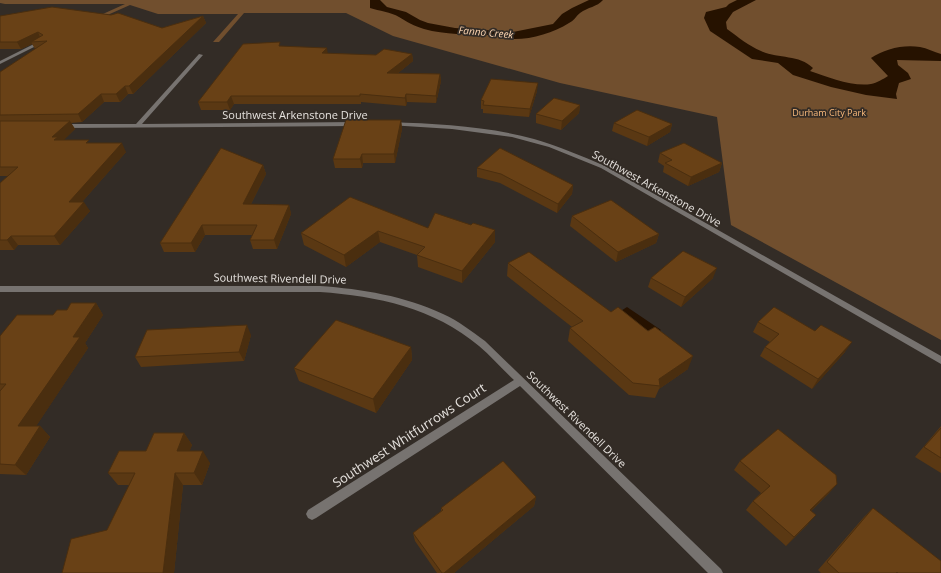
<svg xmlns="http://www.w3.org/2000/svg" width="941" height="573" font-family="'Open Sans',sans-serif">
  <rect width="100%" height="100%" fill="#332c26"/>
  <path fill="#714f2e" d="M0 0H941V340L731 225 717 117 560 83 393 36 346 13H244L219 42H213L238 14H158L130 5 67 33 63 32 125 4H5L0 3Z"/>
  <path fill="#261200" d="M370 0H380L387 7 406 12 420 20 428 23 455 28 513 32 553 24 562 14 572 8 589 0H603C597 7 588 7 580 13 576 16 574 21 569 23 553 33 530 40 511 39 504 38 497 35 490 35 468 34 445 35 424 29 414 26 407 22 399 17 391 12 379 11 370 8Z
    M737 0H756L733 12 726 22 727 29C738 37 749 46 761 51 778 59 799 54 813 68L810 71C827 77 853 87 871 84 877 83 883 79 888 76L871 58C884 49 904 44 920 47 927 48 934 52 941 54V61L897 60 898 65 908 73 911 79 899 83 896 94 897 99 866 95 831 87 793 75 778 63 752 59 710 31 704 18 706 12 726 7 729 4Z
    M627 307 661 330 648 340 613 316Z"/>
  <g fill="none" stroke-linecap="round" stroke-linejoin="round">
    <path fill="#777370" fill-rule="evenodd" d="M40 41 44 42 0 64V61Z
      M199 54 203 55 142 124 355 122 358 124 355 126 63 128 60 126 63 124H136Z
      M391 122C439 124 487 126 534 139 558 146 582 156 605 166L941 356V364L601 168 549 147 512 137 452 129 389 125V123Z
      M0 286H320C362 289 405 296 443 314 459 321 471 331 485 341L721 569 723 573H708L520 386 316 518 312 520 308 518 306 514 308 510 514 380C502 369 491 356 479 346 434 308 377 296 320 292H0Z"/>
  </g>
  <path fill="#5a3813" d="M0 16 162 28 203 16 206 23 133 94H128L120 102H104L82 122 71 123 75 129 63 140 90 143 126 152 82 202 90 211 60 245H18L14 250H0V183L9 176H0V72L35 49 32 44 21 49H0Z
    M280 46 328 54 376 55 412 54 413 61 398 73 440 74 441 81 436 103 407 102 406 106 361 102V104H234L230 110H201L198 102Z
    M537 91 529 117 483 113V109H481V100Z
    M580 105 579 113 561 130 536 123V114Z
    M401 120 402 129 395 163H363L362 168H335L333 159Z
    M614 123 672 124 670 132 647 146 612 131Z
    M660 153 722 163 719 172 688 186 663 172 664 166 658 162Z
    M263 165 266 174 251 204 289 205 291 214 277 249H253L250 240 252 235H205L195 252H164L160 243Z
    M477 168 573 185 572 194 557 213 500 183 477 177Z
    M572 216 659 234 656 243 616 262 570 226Z
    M428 228 495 242 462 283 418 267 417 255 380 242 346 267 304 245 301 233Z
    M508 263 688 369 659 389 655 398 629 395 568 341 570 328 572 327 507 276Z
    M651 278H713L681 307 648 287Z
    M96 303 103 315 85 343 88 348 36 426H40L50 437 26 475 0 474V336L67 310Z
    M758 322 845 352 812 389 760 356 765 347 770 342 753 332Z
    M251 335 244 361 141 367 135 357Z
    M411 347 412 360 376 413 299 381 294 368Z
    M941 426V473L915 457Z
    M184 433 192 445 189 451 210 463 202 485H183L174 573H62L107 530 130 485H118L108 473 146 451Z
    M740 461 837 484 829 493 811 511 808 524 786 546 746 510 753 501 761 493 734 470Z
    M536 497 534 506 454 573H437L415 541 413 533 441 511V508Z
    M873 508 941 573H821L818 570 864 517Z"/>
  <path fill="#4a2e0f" d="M203 16 206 23 133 94 129 86Z
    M38 32 41 40 31 42 32 44 21 49 17 42Z
    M327 48 328 55 322 53Z
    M412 54 413 61 388 81 387 73Z
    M440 74 441 81 436 103V96Z
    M538 83 537 91 529 117 530 109Z
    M125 86 128 94 120 102 116 94Z
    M101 94 104 102 82 122 78 114Z
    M406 94 407 102 406 106 405 98Z
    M231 96 234 104 230 110 227 102Z
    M580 105 579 113 561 130 562 121Z
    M401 120 402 129 395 163 394 154Z
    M70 121 75 129 61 143 59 149 52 137Z
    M672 124 670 132 647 146 649 137Z
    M122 143 126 152 74 211 69 202Z
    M362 154 363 163 362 168 360 159Z
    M722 163 719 172 688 186 691 177Z
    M263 165 266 174 246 214 243 204Z
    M573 185 572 194 557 213 558 204Z
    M84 202 90 211 60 245 54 236Z
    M289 205 291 214 277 249 274 240Z
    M202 225 205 235 195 252 191 243Z
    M495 230V242L462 283V271Z
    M378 231 380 242 346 267 344 255Z
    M659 234 656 243 616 262 618 252Z
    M11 236 18 245 14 250 7 240Z
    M717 268 713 278 681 307 685 297Z
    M96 303 103 315 85 343 88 348 29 437 18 426 73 337Z
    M247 325 251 335 244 361 239 352Z
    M852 342 845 352 812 389 818 379Z
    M411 347 412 360 376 413 373 399Z
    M693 356 688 369 659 389 660 386 659 379Z
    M40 426 50 437 26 475 15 465Z
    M184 433 192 445 185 463 177 451Z
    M203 451 210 463 202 485 194 473Z
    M175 473 183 485 174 573H163Z
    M837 484 829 493 803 519 810 510Z
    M536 497 534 506 454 573H444Z
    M816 515 808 524 786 546 794 537Z"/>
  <path fill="#694116" stroke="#4a2e0f" d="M52 7 111 15 118 13 162 28 203 16 129 86H125L116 94H101L78 114 0 115V72L47 41 31 42 43 35 38 32 17 42H0V16Z
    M280 42 279 46 327 48 322 53 376 55 384 49 412 54 387 73 440 74 436 96 406 94 405 98 360 94V96H231L227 102H198L243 44Z
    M491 79 538 83 530 109 483 105 484 101 481 100Z
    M554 98 580 105 562 121 536 114Z
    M637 110 672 124 649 137 614 123Z
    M346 120H401L394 154H362L360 159H333Z
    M0 121H70L52 137H58L54 140H89L86 143H122L69 202H84L54 236H11L7 240H0V183L18 167H0Z
    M684 143 722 163 691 177 665 163 672 160 660 153Z
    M221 148 263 165 243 204 289 205 274 240H250L257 225H202L191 243H160Z
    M500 148 573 185 558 204 501 174 477 168Z
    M350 197 428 228 435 213 471 225 473 223 495 230 462 271 417 255 425 247 378 231 344 255 301 233Z
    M611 200 659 234 618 252 572 216Z
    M683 251 717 268 685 297 651 278Z
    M529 252 611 312 618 307 648 331 655 327 693 356 659 379 660 386 633 383 570 328 583 321 508 263Z
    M71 303H96L73 337H80L18 426H40L15 465 0 464V391L6 384H0V336L17 315H53L57 310H67Z
    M774 307 815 331 821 325 852 342 818 379 765 347 779 334 758 322Z
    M336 320 411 347 373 399 294 368Z
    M247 325 239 352 135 357 147 330Z
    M941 428V458L924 447Z
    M778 429 836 475 837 484 810 510 816 515 794 537 753 501 770 486 740 461Z
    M154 433H184L177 451H203L194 473H175L163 573H62L71 539 107 530 135 473H108L119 451H146Z
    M503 461 536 497 444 573H442L413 533 443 510 441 508Z
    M873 508 941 561V573H898L897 572 896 573H839L827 562Z"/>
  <g text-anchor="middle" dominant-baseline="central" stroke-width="3.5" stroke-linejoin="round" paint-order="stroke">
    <g font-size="9" fill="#fcbb7c" stroke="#332c26">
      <text x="829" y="112">Durham City Park</text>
    </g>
    <g font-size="10" font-style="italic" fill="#fed6b2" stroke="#332c26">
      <text transform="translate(486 32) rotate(5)">Fanno Creek</text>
    </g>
    <g font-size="11" fill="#e5e1dd" stroke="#332c26">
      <text x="295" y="114">Southwest Arkenstone Drive</text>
      <text transform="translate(657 188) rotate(29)">Southwest Arkenstone Drive</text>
      <text transform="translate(280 278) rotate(1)">Southwest Rivendell Drive</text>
      <text transform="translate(577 419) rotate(44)">Southwest Rivendell Drive</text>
    </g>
    <g font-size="13" fill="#e5e1dd" stroke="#332c26">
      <text transform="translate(409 435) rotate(-33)">Southwest Whitfurrows Court</text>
    </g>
  </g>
</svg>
